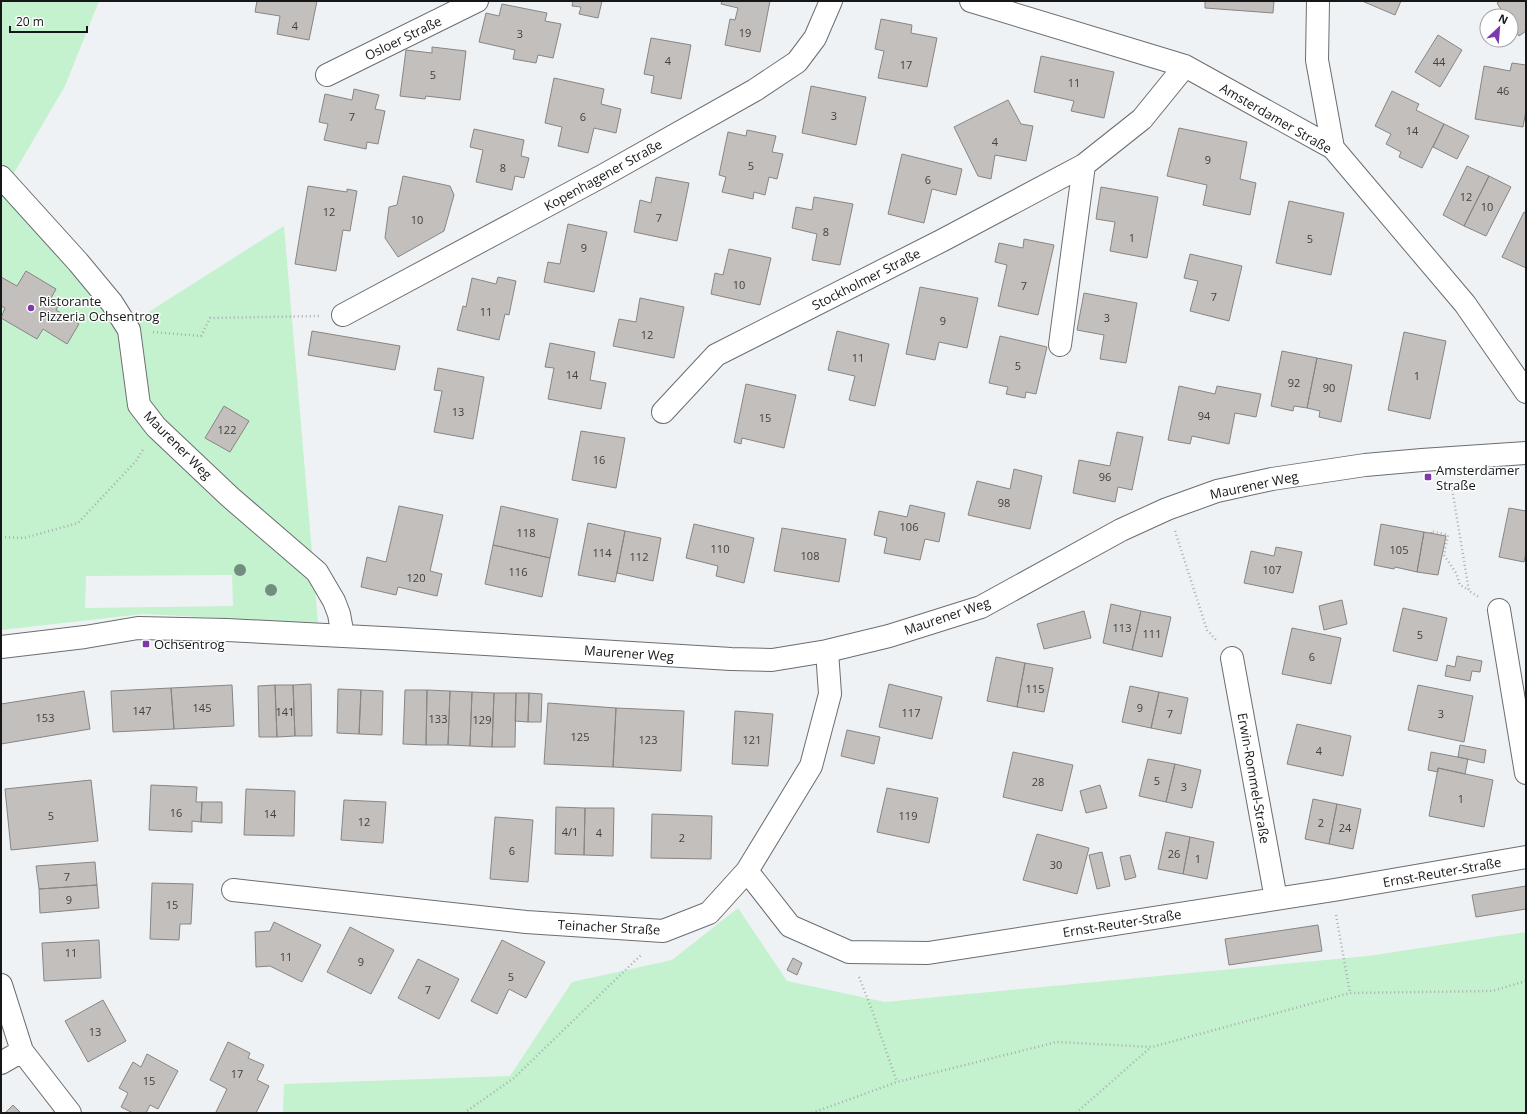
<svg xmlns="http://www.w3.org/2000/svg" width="1527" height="1114" font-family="'Open Sans',sans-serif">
  <rect width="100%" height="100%" fill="#eff2f4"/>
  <path fill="#c4f1ce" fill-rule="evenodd" d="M1 1H99L65 86 14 173 136 320 284 226 318 623 143 614 1 630ZM232 575 233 606 85 608 86 576Z
    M738 908 787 981 885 1002 1368 956 1526 932V1113H283L284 1084 510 1076 572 982 672 960Z"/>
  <path fill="#c3bfbd" stroke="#888583" d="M257 1H317L309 40 277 34 280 16 255 12Z
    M573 1H602L598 18 579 14 581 7 572 6Z
    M722 1H770L760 52 725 45 730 19 735 20 738 8 721 4Z
    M1205 1H1274L1273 13 1205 8Z
    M1362 1H1401L1395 15Z
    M1500 1H1526V31L1519 36 1511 25V16H1505L1497 3Z
    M502 4 547 13 545 21 561 24 553 58 538 55 536 63 513 59 515 50 479 42 486 13 499 16Z
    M881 19 912 25 911 33 937 38 927 87 878 78 884 51 875 49Z
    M1438 35 1462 50 1440 87 1415 72Z
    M651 38 691 45 681 99 651 93 654 76 644 74Z
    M432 47 466 51 460 100 426 96 425 99 400 96 406 50 432 53Z
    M1041 56 1114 72 1104 118 1071 111 1074 101 1034 92Z
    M1512 63 1526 65V110L1523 127 1475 119 1484 66 1510 71Z
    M554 78 604 89 601 104 621 109 616 133 594 128 588 153 558 146 562 127 545 123Z
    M811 86 866 97 856 145 802 133Z
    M354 89 379 95 375 109 385 111 378 144 367 142 366 149 324 140 328 124 319 122 325 94 352 100Z
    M1392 91 1419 104 1416 110 1444 124 1422 168 1399 157 1401 152 1386 144 1391 134 1375 126Z
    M1008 100 1021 124 1033 126 1026 161 995 155 991 179 978 176 954 127Z
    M1444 124 1469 136 1457 159 1433 147Z
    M1179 128 1247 142 1240 179 1256 183 1250 215 1203 205 1207 185 1167 176Z
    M474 129 524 140 521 156 529 158 524 178 515 176 512 190 476 182 483 150 470 147Z
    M747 130 776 136 772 152 783 154 777 179 769 177 765 195 754 192 753 199 722 192 726 177 719 175 728 132 746 136Z
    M902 154 962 169 956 195 932 189 924 223 888 214Z
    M1467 166 1489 176 1464 226 1443 215Z
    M403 176 450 186 454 195 444 231 398 257 385 238 389 207 397 205Z
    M1489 176 1511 187 1486 236 1464 226Z
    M656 177 689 183 677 241 634 232 640 200 651 203Z
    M308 186 347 192V189L357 191 350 231 343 230 336 271 295 264Z
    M1101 187 1158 197 1147 258 1110 251 1115 222 1096 219Z
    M814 197 853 204 840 265 812 260 817 234 792 228 796 207 812 210Z
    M1289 201 1344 213 1331 275 1276 263Z
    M1524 212 1526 213V268L1502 257Z
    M568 224 607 232 594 292 544 282 548 262 560 264Z
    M1024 239 1054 245 1038 315 998 306 1007 265 995 262 999 243 1023 248Z
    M729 249 771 258 760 305 711 294 715 273 723 275Z
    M1190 254 1242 266 1229 321 1190 311 1198 281 1184 278Z
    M26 271 56 289 51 298 60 303 56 310 79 324 67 344 43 329 37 339 1 318 5 308 1 306V277L17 286Z
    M498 277 516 281 509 315 505 314 499 340 457 330 463 306 466 307 472 278 496 284Z
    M920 287 978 298 967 348 939 342 935 360 906 354Z
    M1084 293 1137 303 1126 363 1100 359 1104 335 1077 330Z
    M640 298 684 307 674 358 613 346 619 319 636 322Z
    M312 331 400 346 395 370 308 355Z
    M837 331 889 344 875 406 849 400 855 376 828 370Z
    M1404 332 1446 341 1430 419 1388 410Z
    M1000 336 1047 347 1036 394 1026 392 1025 398 1006 394 1008 387 989 383Z
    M550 343 595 352 590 380 606 383 601 409 548 399 554 368 545 367Z
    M1282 351 1317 358 1307 408 1294 406 1293 411 1271 406Z
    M1317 358 1352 365 1341 422 1319 417 1320 411 1307 408Z
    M438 368 484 377 473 439 434 432 442 391 434 390Z
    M746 384 796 395 784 448 742 438 741 444 734 442Z
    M1179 386 1215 394 1217 386 1261 394 1256 417 1235 413 1229 444 1192 436 1190 444 1168 440Z
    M224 406 249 421 230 452 205 438Z
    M581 431 625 438 616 488 572 480Z
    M1117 432 1143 437 1132 490 1118 487 1115 502 1073 493 1079 460 1110 466Z
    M1014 469 1042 476 1030 529 968 515 977 481 1010 489Z
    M910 505 945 513 939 542 925 539 920 560 884 553 887 538 874 535 879 511 907 517Z
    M399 506 443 515 430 571 442 574 437 596 398 587 396 595 361 587 367 557 386 562Z
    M501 506 558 519 550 558 493 545Z
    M1509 508 1526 511V553L1524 562 1499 557Z
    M588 523 625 531 615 582 578 575Z
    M694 524 754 538 744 583 716 576 718 566 686 558Z
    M1381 524 1424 532 1417 572 1395 567 1394 569 1374 565Z
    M782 528 846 539 839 582 774 571Z
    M625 531 661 538 653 581 617 573Z
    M1424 532 1446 536 1438 575 1417 572Z
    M493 545 550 558 542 597 485 584Z
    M1276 547 1302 552 1293 593 1244 583 1251 551 1274 556Z
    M1342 600 1347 624 1324 630 1319 606Z
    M1111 604 1141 611 1132 650 1103 643Z
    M1403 608 1447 618 1437 661 1393 651Z
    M1084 611 1091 638 1044 649 1037 624Z
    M1141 611 1171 617 1162 657 1132 650Z
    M1292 628 1341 638 1331 684 1282 674Z
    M1457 656 1482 661 1480 672 1472 671 1470 681 1445 676 1447 665 1455 667Z
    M996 657 1025 663 1017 707 987 701Z
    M1025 663 1053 668 1044 712 1017 707Z
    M311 684 312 736H295L293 685Z
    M889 684 942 697 932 739 879 727Z
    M232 685 234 726 174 729 171 688Z
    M275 685 277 737H259L258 686Z
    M275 685H293L295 736 277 737Z
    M1418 685 1473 696 1464 742 1408 730Z
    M1130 686 1159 692 1151 728 1122 722Z
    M171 688 174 729 113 732 111 691Z
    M338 689 361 690 359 734 337 733Z
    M361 690 383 691 382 735 359 734Z
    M405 690H427L426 745 403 744Z
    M427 690 450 691 448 745H426Z
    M84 691 90 729 1 744V704Z
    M450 691 472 692 470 746 448 745Z
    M472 692 494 693 492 747 470 746Z
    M1159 692 1188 698 1181 734 1151 728Z
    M494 693H516L515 747H492Z
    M516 693H529L528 722 515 721Z
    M529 693 542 694 541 722H528Z
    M548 703 616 708 613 767 544 764Z
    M616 708 684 711 681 771 613 767Z
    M735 711 773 714 768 766 732 764Z
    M1297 724 1351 736 1343 776 1287 764Z
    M847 730 880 737 874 764 841 756Z
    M1460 745 1486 750 1484 763 1458 757Z
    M1013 752 1073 765 1062 811 1003 797Z
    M1431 752 1468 759 1465 774 1438 768V772L1428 770Z
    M1148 759 1175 764 1166 802 1139 796Z
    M1175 764 1201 770 1192 808 1166 802Z
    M1438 768 1493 780 1484 827 1429 816Z
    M91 780 98 841 11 850 5 789Z
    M151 785 197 787 196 802H202L201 822 192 821V832L149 830Z
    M1100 785 1107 808 1086 813 1080 791Z
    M887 788 938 798 929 843 877 832Z
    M246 789 295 791 294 836 244 835Z
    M1313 799 1337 804 1329 844 1305 839Z
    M344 800 386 802 383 843 341 840Z
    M202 802H222V823L201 822Z
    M1337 804 1361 809 1353 849 1329 844Z
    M556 807 585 808 584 855 555 854Z
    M585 808H614L613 856 584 855Z
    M652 814 712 816 711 859 651 858Z
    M495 817 533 820 528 882 490 879Z
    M1166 832 1190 837 1183 874 1158 869Z
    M1037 834 1089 848 1077 894 1023 880Z
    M1190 837 1214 842 1207 879 1183 874Z
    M1102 852 1110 886 1097 889 1089 855Z
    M1130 855 1136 877 1125 880 1120 857Z
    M95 862 97 885 39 889 36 866Z
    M152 883 193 884 191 924H180L179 940 150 939Z
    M97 885 99 908 40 913 39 889Z
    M1526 886V909L1476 917 1472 895Z
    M274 922 321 945 302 982 270 966 256 967 255 932 270 931Z
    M1318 925 1322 951 1229 965 1225 939Z
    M350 927 394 950 371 994 327 972Z
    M99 940 101 978 44 981 42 943Z
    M502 940 545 962 526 998 509 989 497 1014 471 1001Z
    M793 958 802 963 797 975 787 970Z
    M418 959 459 979 439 1019 398 998Z
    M103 1000 126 1041 88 1062 65 1021Z
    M228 1042 250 1053 248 1058 264 1065 257 1080 269 1086 256 1113H219L216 1112 227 1089 210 1080Z
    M147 1054 178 1071 158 1109 150 1105 146 1113H133L121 1107 128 1093 119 1088 133 1062 141 1067Z
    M13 1105 21 1113H4H5Z"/>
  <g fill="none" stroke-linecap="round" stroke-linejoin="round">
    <defs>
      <path id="minor" d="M971 1 1185 66 1333 148 1465 304 1526 392
        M1318 1 1317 60 1333 148
        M327 75 477 1
        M1 177 78 262 112 303 129 330 139 405 156 427 230 497 317 572 334 601 339 614 343 636
        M343 315 604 175 755 90 797 62 815 38 831 1
        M1060 345 1084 165
        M663 412 716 355 943 240 1084 165 1142 119 1185 66
        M1499 610 1526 773
        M1 647 85 637 138 628 227 630 402 639 731 659 772 660 827 651 889 636 981 607 1121 530 1167 509 1217 491 1272 479 1365 465 1422 460 1526 453
        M1232 658 1276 899
        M747 871 790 926 849 952 928 953 1334 890 1526 857
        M233 890 526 922 663 931 709 913 747 871 811 766 830 694 827 651
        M1 985 22 1051 1 1063
        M22 1051 70 1113"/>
    </defs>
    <use href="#minor" stroke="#6b6d70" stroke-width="24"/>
    <path stroke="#abadaf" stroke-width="2.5" stroke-dasharray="1 3" stroke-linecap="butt" d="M153 332 201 336 210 318 319 316
      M1451 482 1469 591 1479 597
      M1175 531 1207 630 1216 640
      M1431 533V531L1448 535 1444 555 1456 573 1460 585 1469 590
      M1 537 24 538 78 523 136 461 144 448
      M1336 915 1350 993
      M859 977 872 1010 897 1082
      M464 1113 514 1078 642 954
      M812 1113 897 1082 1057 1042 1152 1047 1350 993 1492 991 1526 981
      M1076 1113 1151 1047"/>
    <use href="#minor" stroke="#fff" stroke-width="22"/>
  </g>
  <g fill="#718e7e">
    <circle cx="240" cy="570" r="6"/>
    <circle cx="271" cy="590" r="6"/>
  </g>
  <g fill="#8039ac" stroke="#fff" stroke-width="1.5">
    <circle cx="31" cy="308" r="4"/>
    <rect x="1424" y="473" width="8" height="8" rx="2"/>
    <rect x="142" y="640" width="8" height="8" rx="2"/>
  </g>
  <g text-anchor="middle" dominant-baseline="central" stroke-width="3" stroke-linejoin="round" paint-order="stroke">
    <g font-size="11" fill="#414141">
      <text x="295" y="25">4</text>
      <text x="745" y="32">19</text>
      <text x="520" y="33">3</text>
      <text x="668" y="60">4</text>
      <text x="1439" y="61">44</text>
      <text x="906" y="64">17</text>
      <text x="433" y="74">5</text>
      <text x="1074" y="82">11</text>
      <text x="1503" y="90">46</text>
      <text x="834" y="115">3</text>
      <text x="352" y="116">7</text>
      <text x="583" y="116">6</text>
      <text x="1412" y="130">14</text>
      <text x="995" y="141">4</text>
      <text x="1208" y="159">9</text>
      <text x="751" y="165">5</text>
      <text x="503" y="167">8</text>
      <text x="928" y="179">6</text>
      <text x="1466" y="196">12</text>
      <text x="1487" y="206">10</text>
      <text x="329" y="211">12</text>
      <text x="659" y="217">7</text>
      <text x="417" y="219">10</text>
      <text x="826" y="231">8</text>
      <text x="1132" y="237">1</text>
      <text x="1310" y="238">5</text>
      <text x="584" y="247">9</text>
      <text x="739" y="284">10</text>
      <text x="1024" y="285">7</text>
      <text x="1214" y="296">7</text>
      <text x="486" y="311">11</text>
      <text x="1107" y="317">3</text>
      <text x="943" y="320">9</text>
      <text x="647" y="334">12</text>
      <text x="858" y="357">11</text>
      <text x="1018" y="365">5</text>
      <text x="572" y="374">14</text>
      <text x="1417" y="375">1</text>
      <text x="1294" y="382">92</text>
      <text x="1329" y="387">90</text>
      <text x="458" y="411">13</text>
      <text x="1204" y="415">94</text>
      <text x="765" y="417">15</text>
      <text x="227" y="429">122</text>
      <text x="599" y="459">16</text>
      <text x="1105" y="476">96</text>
      <text x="1004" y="502">98</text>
      <text x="909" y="526">106</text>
      <text x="526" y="532">118</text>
      <text x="720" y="548">110</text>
      <text x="1399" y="549">105</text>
      <text x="602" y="552">114</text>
      <text x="810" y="555">108</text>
      <text x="639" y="556">112</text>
      <text x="1272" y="569">107</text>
      <text x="518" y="571">116</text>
      <text x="416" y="577">120</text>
      <text x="1122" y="627">113</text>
      <text x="1152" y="633">111</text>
      <text x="1420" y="634">5</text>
      <text x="1312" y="656">6</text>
      <text x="1035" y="688">115</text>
      <text x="202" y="707">145</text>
      <text x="1140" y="707">9</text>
      <text x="142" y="710">147</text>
      <text x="285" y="711">141</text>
      <text x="911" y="712">117</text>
      <text x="1170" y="713">7</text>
      <text x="1441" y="713">3</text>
      <text x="45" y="717">153</text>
      <text x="438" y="718">133</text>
      <text x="482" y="719">129</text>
      <text x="580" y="736">125</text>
      <text x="648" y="739">123</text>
      <text x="752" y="739">121</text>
      <text x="1319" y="750">4</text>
      <text x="1157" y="780">5</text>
      <text x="1038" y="781">28</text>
      <text x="1184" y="786">3</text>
      <text x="1461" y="798">1</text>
      <text x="176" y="812">16</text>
      <text x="270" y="813">14</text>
      <text x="51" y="815">5</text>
      <text x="908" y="815">119</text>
      <text x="364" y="821">12</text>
      <text x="1321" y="822">2</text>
      <text x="1345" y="827">24</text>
      <text x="570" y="831">4/1</text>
      <text x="599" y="832">4</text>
      <text x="682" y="837">2</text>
      <text x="512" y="850">6</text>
      <text x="1174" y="853">26</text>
      <text x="1198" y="858">1</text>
      <text x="1056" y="864">30</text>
      <text x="67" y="876">7</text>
      <text x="69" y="899">9</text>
      <text x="172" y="904">15</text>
      <text x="71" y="952">11</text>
      <text x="286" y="956">11</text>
      <text x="361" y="961">9</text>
      <text x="511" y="976">5</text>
      <text x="428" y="989">7</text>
      <text x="95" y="1031">13</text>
      <text x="237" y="1073">17</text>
      <text x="149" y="1080">15</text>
    </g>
    <g font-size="13" fill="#161718" stroke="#fff">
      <text transform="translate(403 38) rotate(-26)">Osloer Straße</text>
      <text transform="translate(1276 118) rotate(30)">Amsterdamer Straße</text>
      <text transform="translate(603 175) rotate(-29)">Kopenhagener Straße</text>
      <text transform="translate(866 279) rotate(-27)">Stockholmer Straße</text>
      <text transform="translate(178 445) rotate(45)">Maurener Weg</text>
      <text transform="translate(1254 485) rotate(-12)">Maurener Weg</text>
      <text transform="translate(947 616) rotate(-19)">Maurener Weg</text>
      <text transform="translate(629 653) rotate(4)">Maurener Weg</text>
      <text transform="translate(1254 778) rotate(80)">Erwin-Rommel-Straße</text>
      <text transform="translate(1442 872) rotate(-10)">Ernst-Reuter-Straße</text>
      <text transform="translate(1122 923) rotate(-9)">Ernst-Reuter-Straße</text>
      <text transform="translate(609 927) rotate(3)">Teinacher Straße</text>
    </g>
    <g font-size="13" fill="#161718" stroke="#fff" text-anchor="start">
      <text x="39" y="301">Ristorante<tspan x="39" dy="15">Pizzeria Ochsentrog</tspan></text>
      <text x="1436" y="470">Amsterdamer<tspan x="1436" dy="15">Straße</tspan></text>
      <text x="154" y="644">Ochsentrog</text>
    </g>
  </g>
  <rect width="1527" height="1114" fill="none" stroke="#161718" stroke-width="4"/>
  <g transform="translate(1499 28) rotate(26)"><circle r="19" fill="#ffffff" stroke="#a2a2a3"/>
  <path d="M0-3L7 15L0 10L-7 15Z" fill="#8039ac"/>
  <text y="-6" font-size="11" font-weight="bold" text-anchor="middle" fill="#161718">N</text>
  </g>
  <path d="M10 26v6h77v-6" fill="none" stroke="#161718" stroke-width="2"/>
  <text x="16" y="26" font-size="12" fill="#161718" stroke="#ffffff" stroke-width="3" paint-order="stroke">20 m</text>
</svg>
